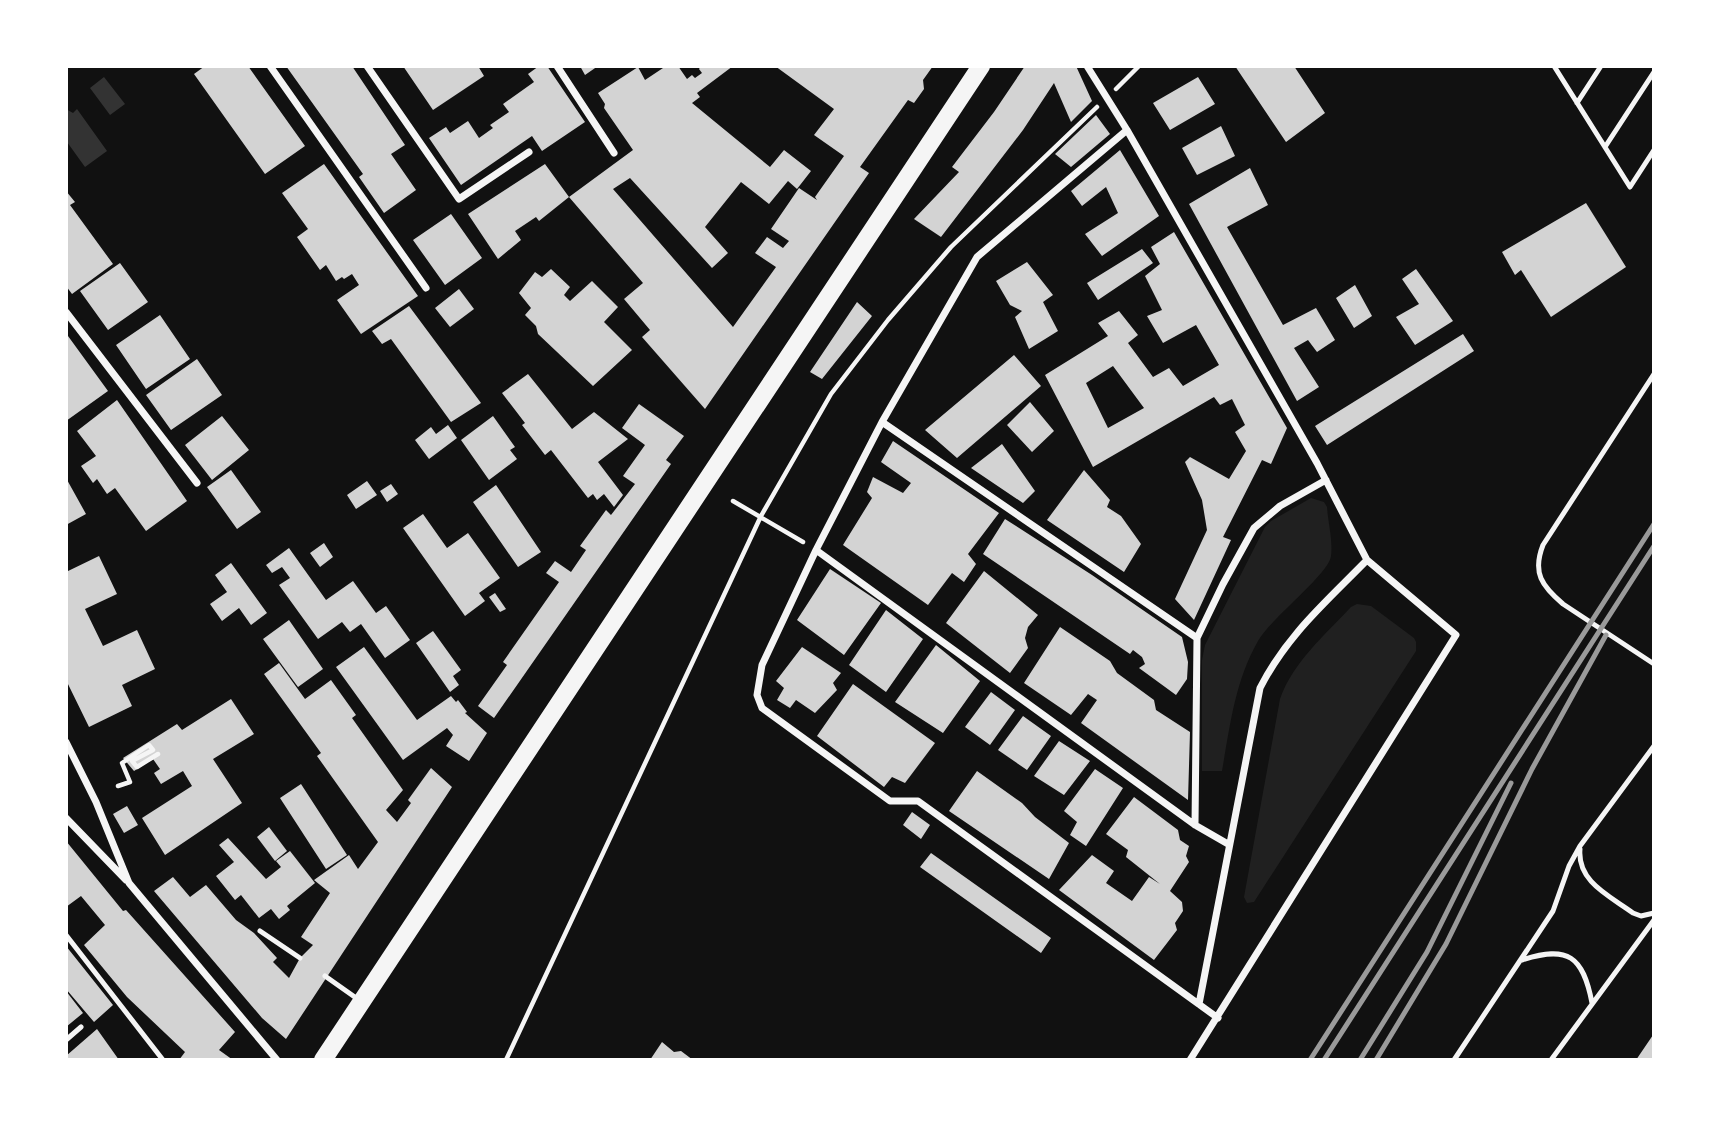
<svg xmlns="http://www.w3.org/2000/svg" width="1720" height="1126" font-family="'Public Sans',sans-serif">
  <rect width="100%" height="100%" fill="#111"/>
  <path fill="#202020" d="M1311 498 1324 502 1327 507C1328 522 1333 541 1331 556 1329 574 1271 618 1258 641 1235 681 1230 726 1222 771H1202V660L1205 645 1265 527 1271 521Z
    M1357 604 1371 606 1414 638 1416 642V651L1254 902 1247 903 1244 897 1280 699C1293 662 1325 635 1351 607Z"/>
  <path fill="#333" d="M104 77 125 104 110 115 90 88Z
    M66 109 73 113 77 109 107 151 85 167 67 142Z"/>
  <path fill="#d3d3d3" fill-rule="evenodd" d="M205 66H248L305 146 265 174 194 74Z
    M286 66H352L405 145 391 154 416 190 384 213 359 177 363 174Z
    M403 66H478L484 76 433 110Z
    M539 66H547L585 122 542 151 532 136 461 185 429 138 446 127 450 133 468 121 479 138 493 128 490 125 509 112 503 104 534 82 528 74Z
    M580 66H598L585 75Z
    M666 66H678L687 79 692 75 695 78 702 73 699 69 701 66H733L697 93 700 97 692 103 770 167 784 150 811 171 797 189 788 181 769 204 741 182 705 227 728 253 712 268 630 178 613 189 733 327 776 267 755 253 767 237 783 248 789 241 771 229 799 188 817 200 815 197 844 156 814 135 834 109 775 66H933L923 80 924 89 914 103 908 100 860 167 869 173 705 409 642 337 650 330 624 299 643 283 569 197 633 150 604 108 605 104 598 93 638 67 645 80Z
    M1025 66H1076L1092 101 1071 122 1054 83 1023 130 941 237 914 219 959 172 952 167 994 112Z
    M1235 66H1294L1325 113 1286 142Z
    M1198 77 1215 104 1170 130 1153 103Z
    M1096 115 1110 134 1071 167 1055 154Z
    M1221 126 1235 156 1197 175 1182 148Z
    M1120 150 1159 216 1102 256 1085 234 1118 213 1106 187 1082 206 1071 191Z
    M324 164 418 296 361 334 337 300 359 285 352 274 344 279 342 277 336 281 326 265 320 270 297 237 308 229 282 193Z
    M545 164 569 197 539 221 536 217 515 231 521 240 498 259 468 214Z
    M1250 168 1268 205 1227 227 1283 325 1316 308 1335 340 1317 352 1308 340 1294 348 1319 387 1297 401 1189 204Z
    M66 191 75 202 70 205 113 264 72 294 66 286Z
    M1586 203 1626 267 1551 317 1521 270 1515 275 1502 252Z
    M451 214 482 258 445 285 413 240Z
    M1174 232 1287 428 1271 464 1262 460 1223 537 1231 540 1194 620 1175 599 1207 530 1202 500 1185 462 1190 457 1229 479 1246 451 1235 432 1245 425 1232 399 1220 405 1214 397 1093 467 1045 375 1108 336 1098 323 1119 311 1138 335 1128 343 1153 377 1169 368 1183 386 1219 365 1196 325 1163 343 1147 316 1162 310 1145 276 1160 264 1151 247ZM1113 366 1144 408 1108 428 1086 383Z
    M1142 249 1153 263 1098 300 1087 283Z
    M1027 262 1053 295 1043 302 1058 331 1029 349 1015 317 1022 311 1010 305 996 281Z
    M120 263 148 302 108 330 80 291Z
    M551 269 570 287 564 295 570 301 592 281 618 307 604 322 632 350 593 386 538 334 536 326 525 315 531 308 519 293 535 272 542 277Z
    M1416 269 1453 321 1415 345 1396 317 1419 304 1402 279Z
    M1355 285 1372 316 1354 328 1336 298Z
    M459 289 474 309 450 327 435 308Z
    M857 302 872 316 822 379 810 372Z
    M409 306 481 403 451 422 391 339 382 344 372 331Z
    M160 315 190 359 146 389 116 345Z
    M1463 334 1474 351 1327 445 1315 426Z
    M68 336 108 391 66 421V337Z
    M1014 355 1041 386 957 458 925 430Z
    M197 359 222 395 171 430 146 395Z
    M528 374 572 429 594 412 628 439 598 462 623 495 614 507 604 494 597 500 593 494 588 498 551 450 545 455 522 425 525 423 502 393Z
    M117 400 187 501 146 531 115 488 107 494 97 479 93 483 81 466 96 456 77 431Z
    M1030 402 1054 431 1032 452 1007 425Z
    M639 404 684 436 666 460 671 464 494 718 478 706 507 665 503 662 559 582 546 573 555 561 571 572 586 550 580 546 606 510 611 515 635 484 623 476 645 445 622 428Z
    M222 416 249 450 212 480 185 445Z
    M493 416 515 447 510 450 517 459 489 480 461 440Z
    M448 425 457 438 429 459 415 440 431 427 436 434Z
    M893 441 999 513 968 554 976 564 964 582 952 573 928 605 843 545 872 498 867 492 873 477 903 493 911 483 881 462Z
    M1002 444 1035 491 1023 503 971 468Z
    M231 470 261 512 237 529 207 487Z
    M1084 470 1110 500 1107 507 1121 516 1141 544 1124 572 1047 520Z
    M66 478 86 514 66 525Z
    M367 481 377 495 356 509 347 495Z
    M391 484 398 494 387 502 380 491Z
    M496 485 541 552 518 567 473 502Z
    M423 514 447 548 468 533 500 578 479 593 485 601 465 616 403 528Z
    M1005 519 1092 575 1182 637 1188 662 1187 679 1176 695 1139 668 1145 664 1142 657 1133 650 1130 654 983 554Z
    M324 543 333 557 320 567 310 553Z
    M289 548 326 600 353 581 376 613 386 606 410 640 385 658 361 624 350 632 342 622 318 639 279 585 290 578 282 567 272 573 266 565Z
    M99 556 117 594 85 609 103 646 137 630 155 669 122 685 132 706 89 727 66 680V572Z
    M231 563 267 613 251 625 239 608 222 621 210 604 227 592 215 575Z
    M830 569 881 603 844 655 797 620Z
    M984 571 1038 615 1028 627 1025 638 1028 648 1010 673 946 623Z
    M495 593 506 609 500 612 489 597Z
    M886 610 923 639 886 692 849 665Z
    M289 620 323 669 298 687 263 639Z
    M1060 627 1110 661 1117 673 1154 700 1156 710 1190 732 1188 800 1081 723 1097 700 1088 694 1071 715 1024 683Z
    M433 631 461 670 453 676 459 685 450 692 416 643Z
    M936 645 980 681 943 733 895 702Z
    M364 647 417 720 451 696 456 702 458 700 467 712 465 713 487 733 469 761 446 746 453 735 447 728 403 760 336 667Z
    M802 647 841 673 833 683 837 690 815 713 796 700 790 708 777 700 784 688 776 681Z
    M279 663 305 699 331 680 356 715 352 718 403 790 386 810 397 822 411 803 408 800 431 768 452 787 286 1039 262 1018 154 891 173 877 190 897 206 885 236 920 254 933 277 958 273 962 289 978 300 958 313 945 301 937 330 893 314 880 349 855 358 869 378 842 317 756 321 753 264 674Z
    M853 684 935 743 905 783 892 777 884 787 817 736Z
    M991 692 1015 710 990 745 965 727Z
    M231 699 254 734 213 759 242 803 165 855 142 818 192 786 183 771 161 784 154 773 160 769 153 759 134 771 123 758 177 724 182 730Z
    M1023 716 1051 736 1027 770 998 750Z
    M1059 741 1090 761 1064 795 1034 776Z
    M1095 769 1123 788 1086 846 1070 835 1077 822 1064 811Z
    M977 771 1022 803 1035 817 1069 843 1049 879 949 811Z
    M301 784 347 855 326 869 280 798Z
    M1134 797 1178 830 1180 840 1189 846 1186 856 1189 862 1170 891 1182 902 1183 911 1175 923 1177 930 1154 960 1059 890 1092 855 1114 871 1106 883 1132 901 1149 877 1160 884 1126 857 1128 850 1106 834Z
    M127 806 138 825 124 833 113 814Z
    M912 812 930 825 921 839 903 825Z
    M269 827 287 851 275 861 257 837Z
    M228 838 266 879 281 867 276 861 290 851 315 883 287 906 290 910 279 919 271 909 259 918 241 895 235 900 216 876 234 862 219 845Z
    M66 841 123 911 126 910 235 1032 219 1050 233 1060H179L185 1052 127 997 84 945 105 925 81 896 66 907Z
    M931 853 1051 938 1041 953 920 867Z
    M66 946 113 1005 94 1022 66 989Z
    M66 991 83 1013 66 1027Z
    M97 1029 119 1060H66V1056Z
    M1653 1035V1060H1636Z
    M662 1042 674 1052 681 1051 693 1060H650Z"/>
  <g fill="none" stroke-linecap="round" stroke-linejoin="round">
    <path stroke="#f5f5f5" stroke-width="4.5" d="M1116 89 1139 66
      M733 501 803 542
      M118 786 130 782 122 763 149 745 153 750 132 761 137 767 158 754
      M506 1060 761 516 831 394 888 320 951 247 1097 107"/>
    <path stroke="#f5f5f5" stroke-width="5" d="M1554 66 1630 187 1654 150
      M1577 103 1601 66
      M1605 147 1654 72
      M1654 374 1543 545C1532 573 1542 586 1563 604L1654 664
      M1580 849C1577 882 1610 896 1633 913L1641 916 1654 913
      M260 931 300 958
      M66 935 163 1060
      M1522 960C1568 945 1583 956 1592 1003
      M325 976 359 1000
      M66 1040 81 1027
      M1454 1060 1553 911 1569 866 1580 846 1654 746
      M1551 1060 1654 920"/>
    <path stroke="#f5f5f5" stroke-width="7" d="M270 66 426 288
      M367 66 459 199 529 152
      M557 66 614 153
      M1087 66 1127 130 1317 463 1367 560 1456 635 1190 1060
      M1127 130 977 257 882 422 816 550 762 665 757 695 762 708 890 801H918L1218 1018
      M66 312 197 483
      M882 422 1197 638
      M816 550 1195 825 1228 844
      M66 742 96 802 129 883 277 1060
      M66 818 126 880
      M1195 825 1197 638 1223 584 1254 528 1280 506 1326 480
      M1199 1004 1260 688C1287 635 1326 602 1367 560"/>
    <path stroke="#f5f5f5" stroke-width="18" d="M323 1060 981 66"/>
    <path stroke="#9a9a9a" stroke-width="5" d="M1310 1060 1654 524
      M1324 1060 1654 546
      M1360 1060 1427 952 1511 783
      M1376 1060 1446 944 1532 769 1606 635"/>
  </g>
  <rect width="1720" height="1126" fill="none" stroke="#ffffff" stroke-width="136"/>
</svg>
